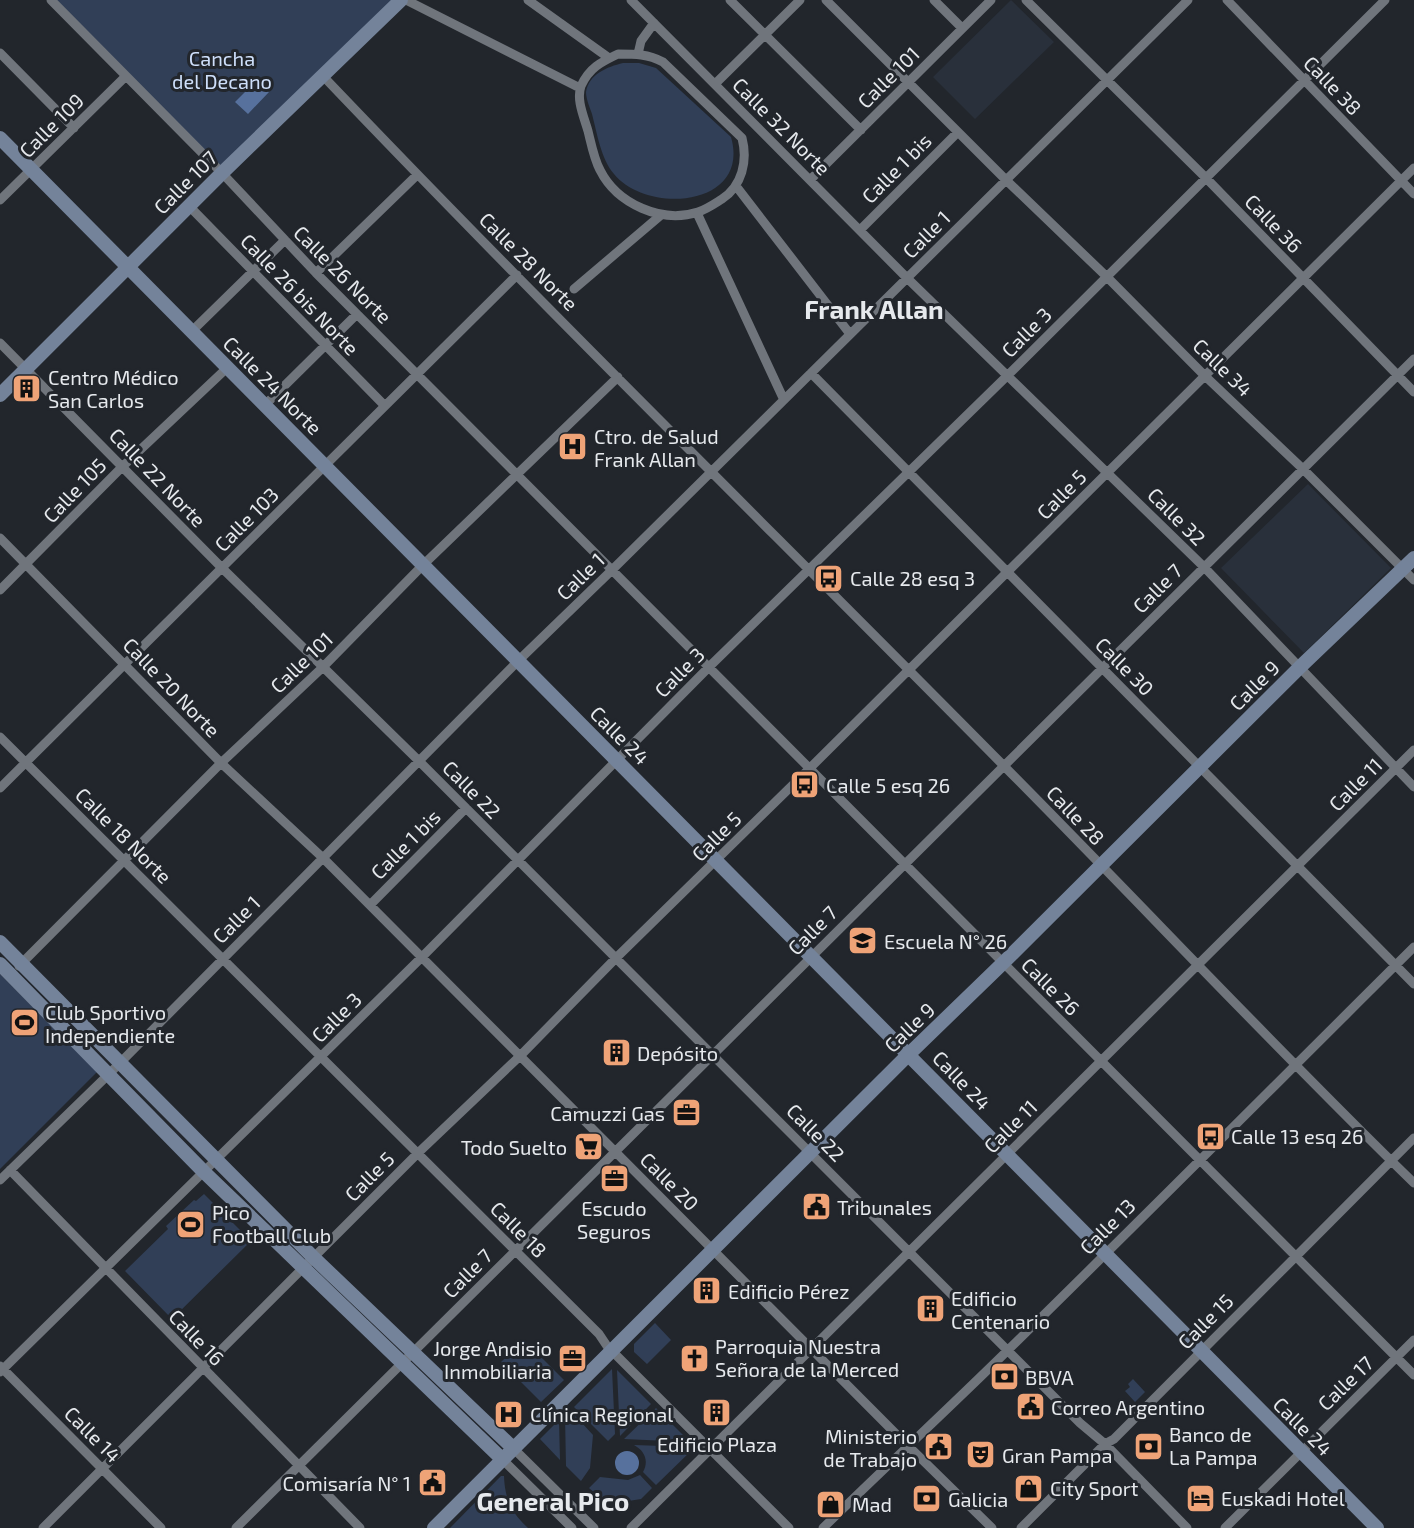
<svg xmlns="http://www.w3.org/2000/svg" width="1414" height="1528" font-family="'Exo 2',sans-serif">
  <rect width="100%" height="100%" fill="#22262c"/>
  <path fill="#29303b" d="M1011 0 1054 42 975 119 933 77Z
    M1308 484 1391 568 1304 653 1221 568Z"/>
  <path fill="#313f57" d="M54 0H393L222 169Z
    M623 63H639L656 68 731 137C751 207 647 215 614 174 601 159 597 133 592 114 590 108 586 99 586 92 589 74 607 67 623 63Z
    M0 974 97 1072 0 1169Z
    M204 1194 251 1241 172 1319 125 1271 168 1229 166 1226 194 1200 196 1201Z
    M655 1323 671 1340 647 1364 634 1352V1344Z
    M524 1340 564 1380 541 1402 501 1362Z
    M612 1369 615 1434 608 1441 574 1407Z
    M617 1370 651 1404 620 1436Z
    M1133 1379 1145 1392 1135 1402 1125 1391 1130 1387 1128 1384Z
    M656 1408 690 1442 624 1439Z
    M570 1410 593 1435 590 1468 581 1481 566 1466 565 1416Z
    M559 1420 560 1460 540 1439Z
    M634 1445 691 1447 692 1450 656 1485 643 1472C649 1461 645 1451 634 1445Z
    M640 1475 652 1488 641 1499 622 1502 599 1497 589 1488 600 1477 628 1480Z
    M501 1476H504C505 1499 511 1512 528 1528H450Z"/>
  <path fill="#57719d" d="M257 80 269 92 248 114 235 102Z
    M615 1463a12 12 0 1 1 24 0a12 12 0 1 1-24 0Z"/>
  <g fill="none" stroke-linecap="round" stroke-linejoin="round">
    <path stroke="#70757c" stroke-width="9" d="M51 0 222 173 316 273 1414 1375
      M406 0 580 88
      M528 0 609 58
      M631 0 907 278 1204 567 1414 787
      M730 0 861 130
      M826 0 1006 180 1106 276 1205 376 1303 469 1414 580
      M934 0 962 28
      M1026 0 1206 178 1414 392
      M1227 0 1414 194
      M0 53 74 128
      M618 54C635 54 648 54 663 62L742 138C748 161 742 186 722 199 714 204 707 209 698 212 662 224 617 204 600 170 594 159 591 143 588 131 584 117 576 100 581 86 589 68 601 62 618 54Z
      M638 54 641 41 654 23
      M322 75C545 309 776 535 1003 765 1141 904 1274 1047 1414 1183
      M715 84 800 0
      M810 180 991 0
      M736 186 850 334
      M0 200 126 76
      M189 206 385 406
      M697 213 784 400
      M860 230 958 132
      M316 273 417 175
      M574 289 661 215
      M192 331 285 240
      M0 343 222 568 420 762 1080 1423 1105 1444 1187 1528
      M811 373 1414 984
      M265 405 357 314
      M0 538 221 763 323 858 897 1435 992 1528
      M0 590 122 467 228 367
      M0 737 599 1334 607 1346 789 1528
      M0 788 517 275
      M370 905 466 808
      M19 966 221 763 322 668 423 565 618 377
      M10 1170 360 1528
      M0 1180 108 1075 518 661 612 570 1188 0
      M0 1366 161 1528
      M0 1372 422 957 710 666 1008 375 1385 0
      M513 1448 594 1528
      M502 1459 572 1528
      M43 1528 418 1153 520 1056 616 958 810 768 1414 168
      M236 1528 1414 359
      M631 1528 1414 750
      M823 1528C883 1469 945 1412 1006 1352 1143 1218 1278 1082 1414 947
      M1021 1528 1105 1444 1114 1439 1414 1138
      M1225 1528 1414 1340"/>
    <path stroke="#74839a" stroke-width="14" d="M0 138 1377 1528
      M0 395 222 173 401 0
      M0 942 313 1257 513 1448
      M0 964 204 1172 502 1459
      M434 1528 909 1054 1003 963 1300 667 1414 558"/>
  </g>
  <defs>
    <symbol id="building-square" viewBox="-11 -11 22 22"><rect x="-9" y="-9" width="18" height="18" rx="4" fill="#efa377" stroke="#22262c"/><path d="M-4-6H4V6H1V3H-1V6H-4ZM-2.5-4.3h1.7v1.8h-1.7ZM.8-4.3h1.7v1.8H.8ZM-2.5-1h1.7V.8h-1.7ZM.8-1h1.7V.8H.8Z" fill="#111"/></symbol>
    <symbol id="hospital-square" viewBox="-11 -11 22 22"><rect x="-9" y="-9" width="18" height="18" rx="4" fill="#efa377" stroke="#22262c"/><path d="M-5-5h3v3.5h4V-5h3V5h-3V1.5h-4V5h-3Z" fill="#111"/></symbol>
    <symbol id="bus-square" viewBox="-11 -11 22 22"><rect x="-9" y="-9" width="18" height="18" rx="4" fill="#efa377" stroke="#22262c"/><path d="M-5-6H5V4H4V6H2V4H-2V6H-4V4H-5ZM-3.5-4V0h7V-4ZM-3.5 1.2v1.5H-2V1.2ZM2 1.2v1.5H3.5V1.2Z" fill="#111"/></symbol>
    <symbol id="school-square" viewBox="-11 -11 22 22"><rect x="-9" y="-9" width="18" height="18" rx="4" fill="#efa377" stroke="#22262c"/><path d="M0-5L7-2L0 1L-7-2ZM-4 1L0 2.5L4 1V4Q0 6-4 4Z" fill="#111"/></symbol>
    <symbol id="stadium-square" viewBox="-11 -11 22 22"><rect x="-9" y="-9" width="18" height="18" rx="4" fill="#efa377" stroke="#22262c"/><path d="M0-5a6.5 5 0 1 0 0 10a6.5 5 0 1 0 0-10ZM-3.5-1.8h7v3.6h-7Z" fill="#111"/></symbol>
    <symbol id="office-square" viewBox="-11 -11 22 22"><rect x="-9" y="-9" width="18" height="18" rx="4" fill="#efa377" stroke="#22262c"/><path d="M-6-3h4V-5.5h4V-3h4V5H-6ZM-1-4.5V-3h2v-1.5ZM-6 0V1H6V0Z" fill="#111"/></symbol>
    <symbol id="supermarket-square" viewBox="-11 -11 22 22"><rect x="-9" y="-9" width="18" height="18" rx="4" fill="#efa377" stroke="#22262c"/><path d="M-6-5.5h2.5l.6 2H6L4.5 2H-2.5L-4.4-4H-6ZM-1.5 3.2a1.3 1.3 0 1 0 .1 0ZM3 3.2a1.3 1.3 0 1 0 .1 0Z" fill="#111"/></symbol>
    <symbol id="civic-square" viewBox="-11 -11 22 22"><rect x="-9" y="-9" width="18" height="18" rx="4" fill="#efa377" stroke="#22262c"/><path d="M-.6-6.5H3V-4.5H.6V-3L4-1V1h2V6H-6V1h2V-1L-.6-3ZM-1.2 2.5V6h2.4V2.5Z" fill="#111"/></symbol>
    <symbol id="church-square" viewBox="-11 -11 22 22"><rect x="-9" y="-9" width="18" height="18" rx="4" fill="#efa377" stroke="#22262c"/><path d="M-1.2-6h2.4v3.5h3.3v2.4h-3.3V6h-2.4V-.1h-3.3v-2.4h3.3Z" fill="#111"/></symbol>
    <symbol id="bank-square" viewBox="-11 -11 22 22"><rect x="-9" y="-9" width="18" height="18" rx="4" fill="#efa377" stroke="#22262c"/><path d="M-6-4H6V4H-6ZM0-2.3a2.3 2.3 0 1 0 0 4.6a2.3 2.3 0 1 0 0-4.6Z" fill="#111"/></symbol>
    <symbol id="theatre-square" viewBox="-11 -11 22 22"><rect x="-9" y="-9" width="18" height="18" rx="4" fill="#efa377" stroke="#22262c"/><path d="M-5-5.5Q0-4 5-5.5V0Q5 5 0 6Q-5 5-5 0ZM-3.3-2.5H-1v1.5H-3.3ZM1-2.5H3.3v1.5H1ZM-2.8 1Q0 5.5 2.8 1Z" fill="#111"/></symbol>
    <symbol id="shop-square" viewBox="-11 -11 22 22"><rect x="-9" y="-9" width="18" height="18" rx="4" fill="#efa377" stroke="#22262c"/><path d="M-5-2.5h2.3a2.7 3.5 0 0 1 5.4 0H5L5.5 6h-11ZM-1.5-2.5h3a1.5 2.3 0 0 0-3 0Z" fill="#111"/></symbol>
    <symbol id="hotel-square" viewBox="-11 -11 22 22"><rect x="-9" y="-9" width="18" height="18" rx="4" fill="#efa377" stroke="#22262c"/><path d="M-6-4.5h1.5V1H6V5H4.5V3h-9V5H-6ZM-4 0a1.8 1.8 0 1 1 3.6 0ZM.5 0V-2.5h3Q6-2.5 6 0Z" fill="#111"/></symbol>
  </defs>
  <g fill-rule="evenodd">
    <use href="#building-square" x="10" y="372" width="33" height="33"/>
    <use href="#hospital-square" x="556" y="430" width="33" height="33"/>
    <use href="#bus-square" x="812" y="562" width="33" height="33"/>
    <use href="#bus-square" x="788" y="768" width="33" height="33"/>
    <use href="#school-square" x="846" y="924" width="33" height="33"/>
    <use href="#stadium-square" x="8" y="1006" width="33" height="33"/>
    <use href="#building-square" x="600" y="1036" width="33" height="33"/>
    <use href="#office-square" x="670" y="1096" width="33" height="33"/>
    <use href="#bus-square" x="1194" y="1120" width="33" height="33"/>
    <use href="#supermarket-square" x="572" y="1130" width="33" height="33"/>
    <use href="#office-square" x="598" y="1162" width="33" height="33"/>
    <use href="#civic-square" x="800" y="1190" width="33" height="33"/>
    <use href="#stadium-square" x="174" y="1208" width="33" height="33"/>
    <use href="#building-square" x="690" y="1274" width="33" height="33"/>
    <use href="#building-square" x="914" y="1292" width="33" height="33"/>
    <use href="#church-square" x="678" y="1342" width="33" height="33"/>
    <use href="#office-square" x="556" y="1342" width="33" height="33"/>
    <use href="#bank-square" x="988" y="1360" width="33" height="33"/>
    <use href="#civic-square" x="1014" y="1390" width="33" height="33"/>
    <use href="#building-square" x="700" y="1396" width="33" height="33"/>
    <use href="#hospital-square" x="492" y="1398" width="33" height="33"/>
    <use href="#bank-square" x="1132" y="1430" width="33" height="33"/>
    <use href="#civic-square" x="922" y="1430" width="33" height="33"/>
    <use href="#theatre-square" x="964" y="1438" width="33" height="33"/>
    <use href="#civic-square" x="416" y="1466" width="33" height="33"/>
    <use href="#shop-square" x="1012" y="1472" width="33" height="33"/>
    <use href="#hotel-square" x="1184" y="1482" width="33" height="33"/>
    <use href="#bank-square" x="910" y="1482" width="33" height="33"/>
    <use href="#shop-square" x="814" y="1488" width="33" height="33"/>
  </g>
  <g text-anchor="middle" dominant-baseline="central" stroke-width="6" stroke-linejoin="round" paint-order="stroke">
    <g font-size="20" fill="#cedffa" stroke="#22262c">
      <text x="222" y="58">Cancha<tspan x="222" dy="23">del Decano</tspan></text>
    </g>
    <g font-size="20" fill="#e6e9ed" stroke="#22262c">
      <text transform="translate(888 77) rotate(-45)">Calle 101</text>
      <text transform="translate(1333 85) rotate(46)">Calle 38</text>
      <text transform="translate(51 125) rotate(-45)">Calle 109</text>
      <text transform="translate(782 126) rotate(45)">Calle 32 Norte</text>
      <text transform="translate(896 168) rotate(-45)">Calle 1 bis</text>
      <text transform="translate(185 182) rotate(-45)">Calle 107</text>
      <text transform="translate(1274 223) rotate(46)">Calle 36</text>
      <text transform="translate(926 234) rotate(-45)">Calle 1</text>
      <text transform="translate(529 261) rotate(45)">Calle 28 Norte</text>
      <text transform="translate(343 274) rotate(45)">Calle 26 Norte</text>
      <text transform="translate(300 294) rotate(46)">Calle 26 bis Norte</text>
      <text transform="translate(1026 332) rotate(-45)">Calle 3</text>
      <text transform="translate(1223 367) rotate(44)">Calle 34</text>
      <text transform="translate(273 385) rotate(45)">Calle 24 Norte</text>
      <text transform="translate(158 477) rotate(46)">Calle 22 Norte</text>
      <text transform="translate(74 490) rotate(-46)">Calle 105</text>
      <text transform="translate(1061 494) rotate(-45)">Calle 5</text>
      <text transform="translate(1177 516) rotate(45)">Calle 32</text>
      <text transform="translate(246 519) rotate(-45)">Calle 103</text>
      <text transform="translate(580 576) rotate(-44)">Calle 1</text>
      <text transform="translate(1157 588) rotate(-45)">Calle 7</text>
      <text transform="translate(301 662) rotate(-44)">Calle 101</text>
      <text transform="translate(1125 666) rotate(45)">Calle 30</text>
      <text transform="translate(679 672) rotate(-45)">Calle 3</text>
      <text transform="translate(1254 685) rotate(-45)">Calle 9</text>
      <text transform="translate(172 687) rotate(46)">Calle 20 Norte</text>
      <text transform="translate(620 735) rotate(45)">Calle 24</text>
      <text transform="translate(1355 784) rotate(-45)">Calle 11</text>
      <text transform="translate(472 789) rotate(45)">Calle 22</text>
      <text transform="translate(1076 815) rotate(46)">Calle 28</text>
      <text transform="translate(124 835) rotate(45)">Calle 18 Norte</text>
      <text transform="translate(716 836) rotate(-45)">Calle 5</text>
      <text transform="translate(405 844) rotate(-45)">Calle 1 bis</text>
      <text transform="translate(236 919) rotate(-45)">Calle 1</text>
      <text transform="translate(812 930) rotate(-45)">Calle 7</text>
      <text transform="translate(1051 986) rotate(45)">Calle 26</text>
      <text transform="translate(336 1017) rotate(-45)">Calle 3</text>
      <text transform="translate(909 1027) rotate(-44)">Calle 9</text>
      <text transform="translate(962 1080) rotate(46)">Calle 24</text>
      <text transform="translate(1010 1126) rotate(-45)">Calle 11</text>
      <text transform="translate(816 1132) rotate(45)">Calle 22</text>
      <text transform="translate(369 1176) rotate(-45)">Calle 5</text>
      <text transform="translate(670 1181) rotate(45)">Calle 20</text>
      <text transform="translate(1107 1226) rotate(-45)">Calle 13</text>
      <text transform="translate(519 1229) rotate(45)">Calle 18</text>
      <text transform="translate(467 1273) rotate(-45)">Calle 7</text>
      <text transform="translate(1205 1321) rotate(-45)">Calle 15</text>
      <text transform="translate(197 1337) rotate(46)">Calle 16</text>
      <text transform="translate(1345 1383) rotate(-44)">Calle 17</text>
      <text transform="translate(1303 1426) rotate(45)">Calle 24</text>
      <text transform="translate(93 1434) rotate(45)">Calle 14</text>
    </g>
    <g font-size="20" fill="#e6e9ed" stroke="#22262c" text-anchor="start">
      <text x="48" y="377">Centro Médico<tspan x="48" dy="23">San Carlos</tspan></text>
      <text x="594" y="436">Ctro. de Salud<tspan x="594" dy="23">Frank Allan</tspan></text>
      <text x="850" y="578">Calle 28 esq 3</text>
      <text x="826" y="785">Calle 5 esq 26</text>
      <text x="884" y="941">Escuela N° 26</text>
      <text x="45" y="1012">Club Sportivo<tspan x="45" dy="23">Independiente</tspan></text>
      <text x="637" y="1053">Depósito</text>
      <text x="665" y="1113" text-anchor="end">Camuzzi Gas</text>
      <text x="1231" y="1136">Calle 13 esq 26</text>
      <text x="567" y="1147" text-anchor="end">Todo Suelto</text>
      <text x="837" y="1207">Tribunales</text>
      <text x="614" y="1208" text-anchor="middle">Escudo<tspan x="614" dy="23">Seguros</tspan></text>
      <text x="212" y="1212">Pico<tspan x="212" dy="23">Football Club</tspan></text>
      <text x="728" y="1291">Edificio Pérez</text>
      <text x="951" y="1298">Edificio<tspan x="951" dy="23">Centenario</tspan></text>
      <text x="715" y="1346">Parroquia Nuestra<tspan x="715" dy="23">Señora de la Merced</tspan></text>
      <text x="552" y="1348" text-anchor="end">Jorge Andisio<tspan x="552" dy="23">Inmobiliaria</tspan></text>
      <text x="1025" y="1377">BBVA</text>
      <text x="1051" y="1407">Correo Argentino</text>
      <text x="530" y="1414">Clínica Regional</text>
      <text x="1169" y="1434">Banco de<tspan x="1169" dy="23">La Pampa</tspan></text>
      <text x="917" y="1436" text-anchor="end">Ministerio<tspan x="917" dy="23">de Trabajo</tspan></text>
      <text x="717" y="1444" text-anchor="middle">Edificio Plaza</text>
      <text x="1002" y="1455">Gran Pampa</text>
      <text x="411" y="1483" text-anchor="end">Comisaría N° 1</text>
      <text x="1050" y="1488">City Sport</text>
      <text x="1221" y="1498">Euskadi Hotel</text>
      <text x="948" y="1499">Galicia</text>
      <text x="852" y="1504">Mad</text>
    </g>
    <g font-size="26" font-weight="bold" fill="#e6e9ed" stroke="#22262c">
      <text x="874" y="308">Frank Allan</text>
      <text x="553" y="1500">General Pico</text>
    </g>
  </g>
</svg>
